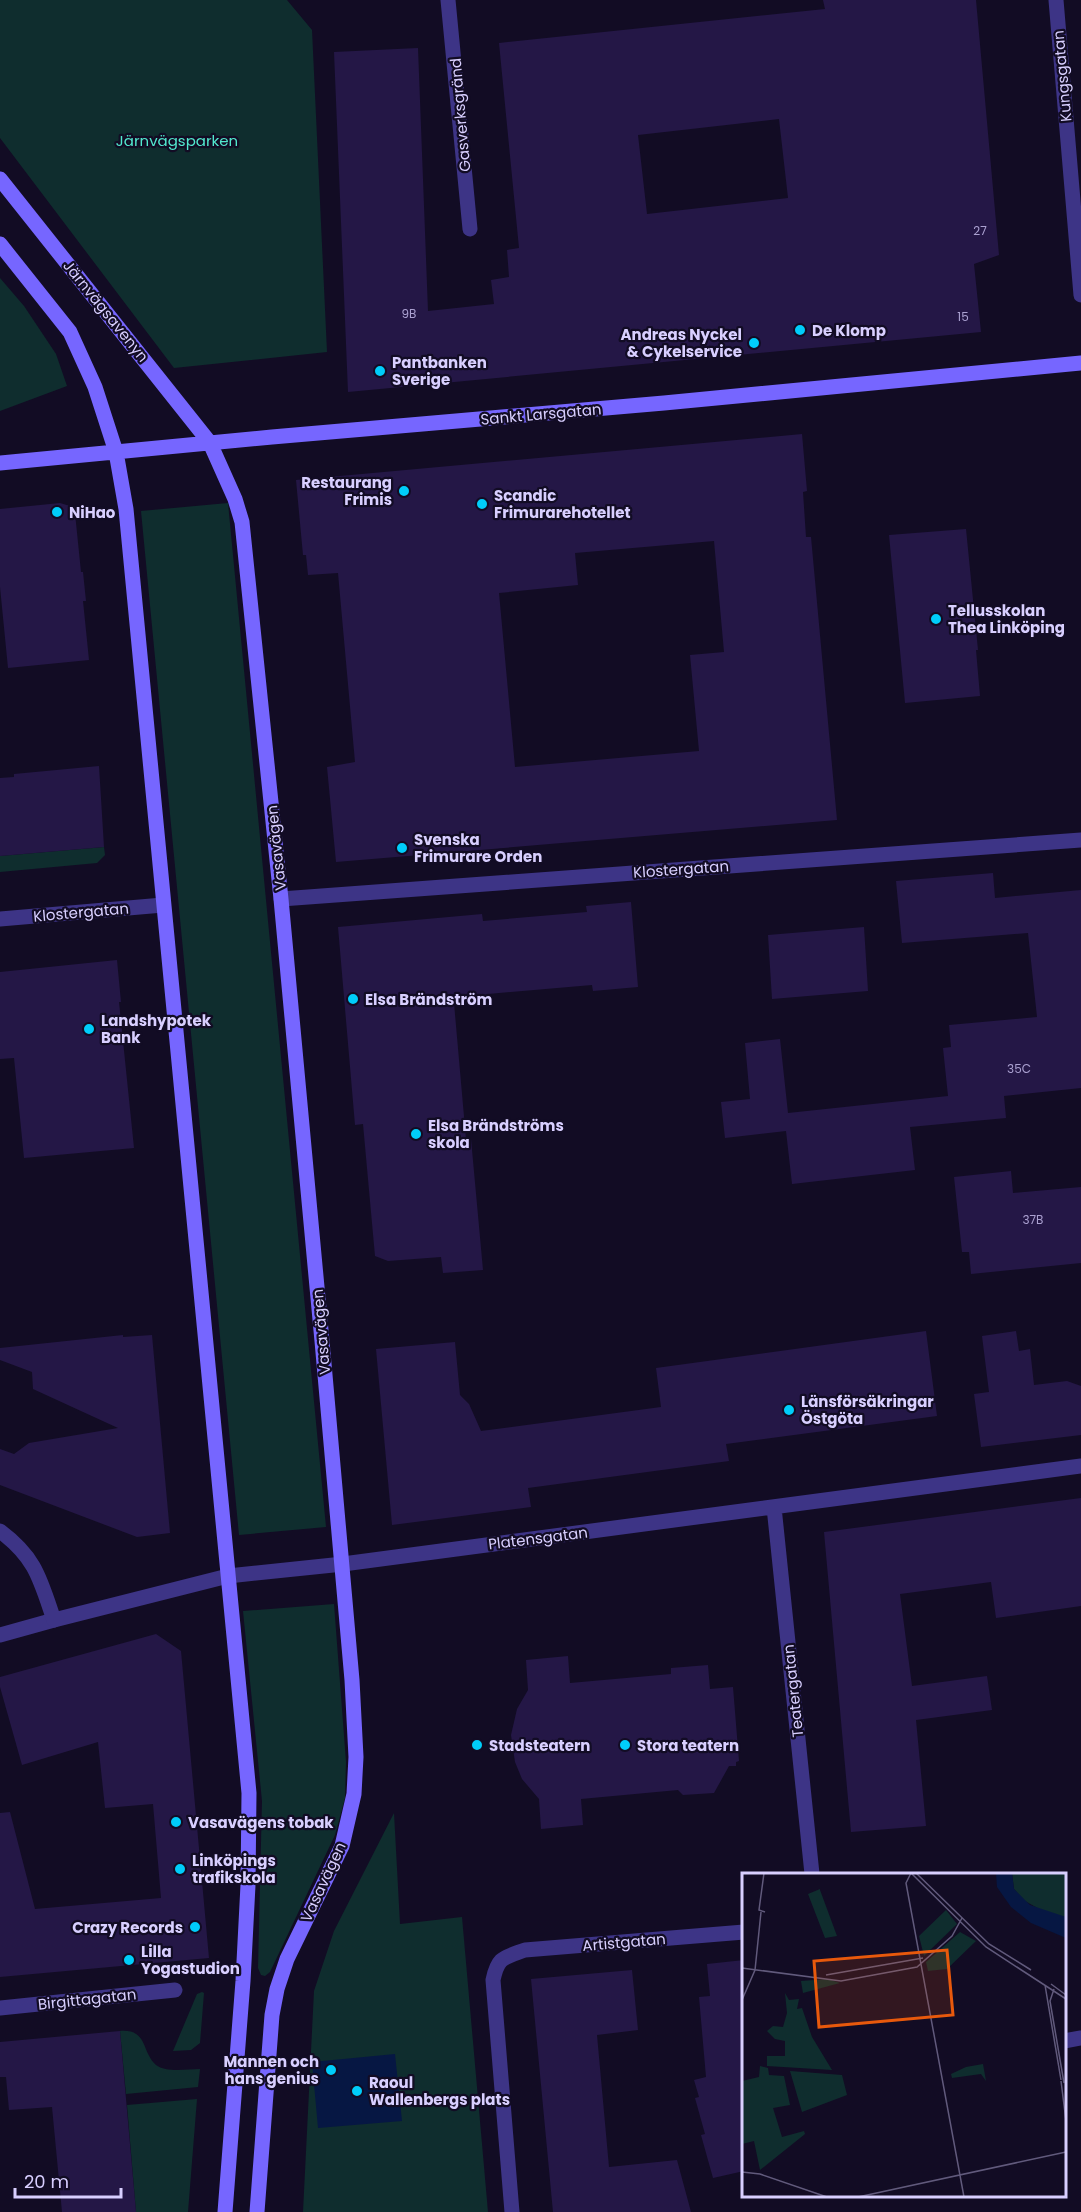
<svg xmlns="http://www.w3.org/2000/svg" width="1081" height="2212" font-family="Poppins,sans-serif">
  <rect width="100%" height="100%" fill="#120c24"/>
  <path fill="#0f2d2e" d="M0 0H287L312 30 327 352 174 368 0 138Z
    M0 278 24 306 56 354 67 386 0 411Z
    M228 503 326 1527 239 1535 141 511Z
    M104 847 105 855 97 863 0 872V856Z
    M334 1604 346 1762 345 1798 335 1835 270 1972 265 1976 261 1975 258 1968 262 1801 243 1611Z
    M394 1813 400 1924 462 1917 488 2212H303L314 1991 334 1931Z
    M202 1992 204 1993 200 2043 191 2050 173 2051 197 1994Z
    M120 2031C148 2029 141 2051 156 2065 166 2073 188 2069 200 2069L198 2087 126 2094Z
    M197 2099 188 2212H136L127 2105Z"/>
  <path fill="#061743" d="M395 2054 402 2121 318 2128 312 2062Z"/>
  <path fill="#241746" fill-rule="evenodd" d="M823 0H976L999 255 974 264 981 332 348 392 334 52 418 48 428 311 494 304 491 280 509 277 507 250 519 248 499 43 825 9ZM779 119 788 198 647 214 638 135Z
    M802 434 807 491 803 492 806 537H811L837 820 336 862 327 767 355 762 338 573 308 575 306 555H303L296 480ZM714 541 724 652 690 655 699 751 515 767 499 593 578 585 575 553Z
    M60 503 70 506 75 513 81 572H83L86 601H83L89 660 8 668 0 587V509Z
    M966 529 978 650H976L980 696 905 703 889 535Z
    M99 766 104 847 0 856V778L14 777V774Z
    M993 873 995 898 1081 890V1088L1004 1096 1006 1118 910 1127 915 1170 792 1184 786 1131 725 1138 721 1102 750 1099 745 1043 780 1039 788 1113 948 1096 943 1048 951 1047 949 1025 1037 1017 1028 933 902 943 896 881Z
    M631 902 638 987 593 991 592 985 488 994V1000L454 1003 466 1139H471L483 1270 443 1273 441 1257 388 1261 375 1256 363 1124 355 1125 338 927 482 914 483 921 587 912 586 906Z
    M864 927 868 991 772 999 768 935Z
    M117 960 121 1002H119L134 1148 24 1158 14 1058 0 1059V972Z
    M1011 1171 1013 1193 1081 1187V1263L971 1274 969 1252H962L954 1177Z
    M926 1331 937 1416 726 1444 729 1461 528 1488 531 1507 392 1525 376 1349 455 1342 460 1395 469 1404 481 1431 661 1407 656 1368Z
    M1016 1331 1019 1351 1030 1349 1034 1385 1067 1381 1081 1386V1435L981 1447 974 1394 989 1392 982 1336Z
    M123 1335V1337L152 1335 170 1533 137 1537 0 1485V1449L14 1454 29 1443 118 1428 33 1389 32 1372 0 1360V1348Z
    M1081 1498V1606L996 1618 991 1582 900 1594 912 1686 987 1676 992 1710 916 1720 926 1826 851 1832 824 1532Z
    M156 1634 181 1651 209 1958 0 1977V1813L10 1812 35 1909 161 1898 153 1804 105 1808 98 1742 22 1765 0 1687V1677Z
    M568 1656 570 1683 671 1674V1668L708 1665 710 1689 733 1687 739 1761 736 1762V1766H729L714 1793 683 1795 678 1790 581 1799 583 1825 541 1829 539 1799 522 1779 515 1762 511 1735 517 1709 528 1690 526 1660Z
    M744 1960V2171L713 2178 701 2135 705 2134 695 2098 699 2097 694 2080 706 2077 699 1997 710 1996 707 1964Z
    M632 1970 638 2030 597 2035 609 2167 677 2160 691 2212H553L531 1979Z
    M120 2031 136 2212H62L52 2107 9 2110 6 2077H0V2042Z"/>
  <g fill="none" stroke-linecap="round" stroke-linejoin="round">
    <path stroke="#3d3486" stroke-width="15" d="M448 0 470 229
      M1056 0 1081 295
      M281 899 1081 840
      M0 919 163 905
      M774 1507 812 1874
      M343 1564 1081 1466
      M0 1635 54 1620
      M0 2008 175 1990
      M1064 2041 1081 2038
      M512 2212 493 1980C498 1957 503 1958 525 1950L744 1932"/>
    <path stroke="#3d3486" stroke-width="15" d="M0 1531C36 1558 40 1579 54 1620L228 1576 343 1564"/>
    <path stroke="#7666ff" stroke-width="15" d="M0 179 210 443 235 499 242 522 281 899 322 1341 352 1680 356 1757 354 1794 342 1846 287 1959 277 1989 272 2015 257 2212
      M0 244 70 332 95 387 116 452 126 509 249 1793 248 1885 243 1981 225 2212
      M0 463 272 437 664 403 1081 363"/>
  </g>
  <g fill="#00cdfa" stroke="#120c24" stroke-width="2">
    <circle cx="800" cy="330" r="6"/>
    <circle cx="754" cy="343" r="6"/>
    <circle cx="380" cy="371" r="6"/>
    <circle cx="404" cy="491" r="6"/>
    <circle cx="482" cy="504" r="6"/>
    <circle cx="57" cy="512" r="6"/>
    <circle cx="936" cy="619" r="6"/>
    <circle cx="402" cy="848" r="6"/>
    <circle cx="353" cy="999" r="6"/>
    <circle cx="89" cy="1029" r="6"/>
    <circle cx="416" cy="1134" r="6"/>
    <circle cx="789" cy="1410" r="6"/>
    <circle cx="477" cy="1745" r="6"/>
    <circle cx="625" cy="1745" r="6"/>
    <circle cx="176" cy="1822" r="6"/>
    <circle cx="180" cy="1869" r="6"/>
    <circle cx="195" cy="1927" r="6"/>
    <circle cx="129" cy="1960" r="6"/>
    <circle cx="331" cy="2070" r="6"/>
    <circle cx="357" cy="2091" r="6"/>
  </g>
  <g text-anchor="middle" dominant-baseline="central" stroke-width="4.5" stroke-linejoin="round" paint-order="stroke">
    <g font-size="12" fill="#aba1d1">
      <text x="980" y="230">27</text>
      <text x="409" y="313">9B</text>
      <text x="963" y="316">15</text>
      <text x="1019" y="1068">35C</text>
      <text x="1033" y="1219">37B</text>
    </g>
    <g font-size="15" fill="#d8cfff" stroke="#120c24">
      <text transform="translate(1062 76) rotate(-95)">Kungsgatan</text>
      <text transform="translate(460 115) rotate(-95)">Gasverksgränd</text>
      <text transform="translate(106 311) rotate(51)">Järnvägsavenyn</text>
      <text transform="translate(541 414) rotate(-5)">Sankt Larsgatan</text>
      <text transform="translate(276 848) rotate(-96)">Vasavägen</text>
      <text transform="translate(681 869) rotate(-4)">Klostergatan</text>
      <text transform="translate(81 912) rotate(-5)">Klostergatan</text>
      <text transform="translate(321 1332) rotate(-95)">Vasavägen</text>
      <text transform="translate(538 1538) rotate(-7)">Platensgatan</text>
      <text transform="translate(793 1691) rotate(-96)">Teatergatan</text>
      <text transform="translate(323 1882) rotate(-65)">Vasavägen</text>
      <text transform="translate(624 1942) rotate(-5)">Artistgatan</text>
      <text transform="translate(87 1999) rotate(-6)">Birgittagatan</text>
    </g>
    <g font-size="15" fill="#52e8ce" stroke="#120c24">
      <text x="177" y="140">Järnvägsparken</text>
    </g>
    <g font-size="15" font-weight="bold" fill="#d8cfff" stroke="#120c24" text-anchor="start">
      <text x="812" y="330">De Klomp</text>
      <text x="742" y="334" text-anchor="end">Andreas Nyckel<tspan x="742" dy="17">&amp; Cykelservice</tspan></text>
      <text x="392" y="362">Pantbanken<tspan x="392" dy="17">Sverige</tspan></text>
      <text x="392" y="482" text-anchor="end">Restaurang<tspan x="392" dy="17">Frimis</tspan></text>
      <text x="494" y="495">Scandic<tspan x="494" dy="17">Frimurarehotellet</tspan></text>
      <text x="69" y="512">NiHao</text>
      <text x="948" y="610">Tellusskolan<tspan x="948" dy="17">Thea Linköping</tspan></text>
      <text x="414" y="839">Svenska<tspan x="414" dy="17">Frimurare Orden</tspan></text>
      <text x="365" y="999">Elsa Brändström</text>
      <text x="101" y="1020">Landshypotek<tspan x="101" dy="17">Bank</tspan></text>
      <text x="428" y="1125">Elsa Brändströms<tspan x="428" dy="17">skola</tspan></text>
      <text x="801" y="1401">Länsförsäkringar<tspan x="801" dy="17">Östgöta</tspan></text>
      <text x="489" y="1745">Stadsteatern</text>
      <text x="637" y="1745">Stora teatern</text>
      <text x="188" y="1822">Vasavägens tobak</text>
      <text x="192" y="1860">Linköpings<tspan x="192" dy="17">trafikskola</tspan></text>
      <text x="183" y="1927" text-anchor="end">Crazy Records</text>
      <text x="141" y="1951">Lilla<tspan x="141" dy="17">Yogastudion</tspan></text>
      <text x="319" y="2061" text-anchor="end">Mannen och<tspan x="319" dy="17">hans genius</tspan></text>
      <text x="369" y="2082">Raoul<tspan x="369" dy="17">Wallenbergs plats</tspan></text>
    </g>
  </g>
  <g transform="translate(742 1873)">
    <rect width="324" height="324" fill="#120c24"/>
    <path d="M270 0H324V44L308 42 283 28 272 16ZM78 16V17L95 63 83 65 66 21ZM204 37 215 51 182 83 177 63ZM218 59 234 68 205 96 186 98 184 89ZM86 106 98 110 61 120 59 108ZM43 120 47 127 57 126 55 136 60 135 70 164 90 197 25 193V183H43V168L33 166 25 158 31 153 41 154 45 140ZM241 191 244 208 239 201 210 205 209 201 224 194ZM18 193 26 195 27 202 42 203 48 232 31 235 40 264 62 258 63 261 18 297 12 268 0 271V208L17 204ZM48 198 100 202 105 222 60 239Z" fill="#0f2d2e"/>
    <path d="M254 0H270L272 16 288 32 324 44V65L289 50 269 34 255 14Z" fill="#061743"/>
    <path fill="none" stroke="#615a7c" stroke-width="1.5" d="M22 0 17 37 23 39M169 0 164 10 222 324M169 0 244 74 324 126M174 0 247 71 289 97M0 95 99 108 175 94 210 63 220 45M84 102 181 85M309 111 324 122M303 112 319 207M312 116 308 128 322 210M0 127 13 97 19 39M319 208 324 248M0 299 18 301 85 324M116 324 324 279"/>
    <path fill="#e8590c" fill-opacity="0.15" stroke="#e8590c" stroke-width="3" d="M205 77 211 142 77 154 72 88Z"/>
    <rect width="324" height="324" fill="none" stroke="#d8cfff" stroke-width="3"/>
  </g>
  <path d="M15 2188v9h106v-9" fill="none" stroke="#d8cfff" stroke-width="3"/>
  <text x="24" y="2188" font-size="18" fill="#d8cfff" stroke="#120c24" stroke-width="4.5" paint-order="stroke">20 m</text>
</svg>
